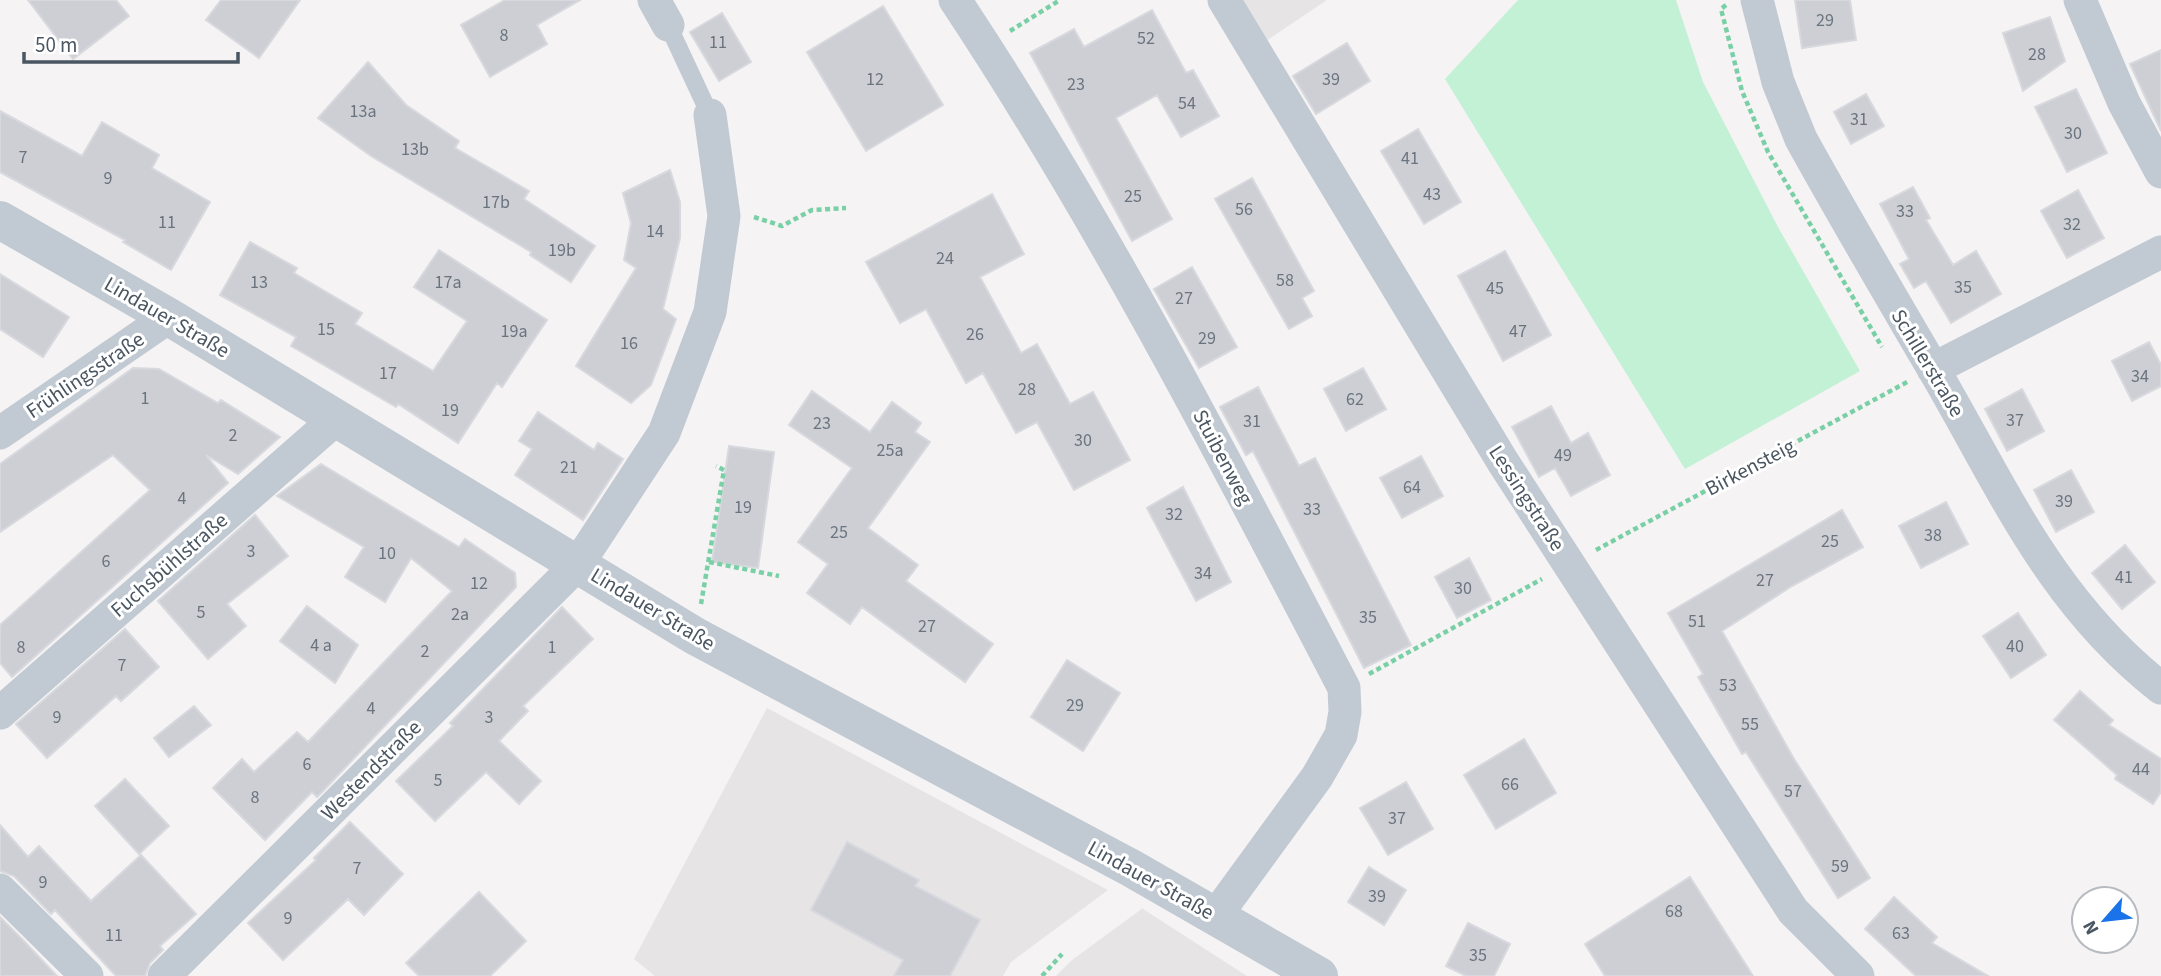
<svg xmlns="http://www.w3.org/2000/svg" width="2161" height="976" font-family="'Source Sans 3',sans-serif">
  <rect width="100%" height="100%" fill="#f5f3f3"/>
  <path fill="#e6e4e5" d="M1242 0H1327L1266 41Z
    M767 708 1108 890 1011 962 1003 976H655L634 959Z
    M1143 908V909L1247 976H1056L1072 960Z"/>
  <path fill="#c3f1d5" d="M1518 0H1676L1703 82 1778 227 1860 371 1685 469 1445 79Z"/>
  <path fill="#cdcfd5" stroke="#d7d9de" stroke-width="2" d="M28 0H116L129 16 73 59Z
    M221 0H300L259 58 206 20Z
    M505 0H580L537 25 547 44 490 77 461 25Z
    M1795 0H1850L1856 40 1802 48Z
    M883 6 943 105 866 151 807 52Z
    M1152 10 1186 73 1193 70 1219 116 1181 137 1157 95 1116 118 1172 219 1132 241 1030 53 1074 29 1084 47Z
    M722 13 751 62 719 81 690 32Z
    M2050 17 2065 61 2023 91 2003 33Z
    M1347 43 1370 81 1316 114 1293 76Z
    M2161 50V131L2130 64Z
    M368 62 406 105 459 141 455 148 529 191 524 199 595 246 571 282 530 255 531 252 371 156 318 118Z
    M2076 89 2107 153 2067 172 2035 107Z
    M1866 94 1884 126 1851 144 1834 112Z
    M0 111 82 156 102 122 159 155 152 168 210 202 171 270 123 242 125 240 0 172Z
    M1418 129 1461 202 1424 224 1381 151Z
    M670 170 680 202V238L663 309 676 319 651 385 631 403 576 366 636 268 624 260 631 223 623 193Z
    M1252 178 1314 291 1302 298 1312 316 1289 329 1215 199Z
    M1913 187 1930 218 1926 220 1953 265 1976 251 2001 294 1951 323 1926 281 1914 288 1900 264 1909 259 1880 204Z
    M2078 190 2104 238 2067 258 2041 211Z
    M992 194 1024 254 980 277 1021 353 1037 344 1070 404 1093 392 1130 460 1074 490 1037 422 1016 433 983 373 966 383 926 309 900 323 866 262Z
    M250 242 297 268 294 273 362 313 355 324 433 371 467 321 414 287 439 250 547 320 502 387 497 383 458 443 398 404 396 407 291 346 296 337 220 295Z
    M1505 251 1551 335 1503 361 1458 276Z
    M1192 267 1237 347 1199 368 1154 289Z
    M0 274 69 317 43 357 0 329Z
    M2149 342 2161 365V386L2132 401 2112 361Z
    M133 368 159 369 218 403 221 400 280 437 238 474 206 455 228 483 12 677 0 663V625L150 490 113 455 0 532V464Z
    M1363 368 1386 409 1346 431 1324 389Z
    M1258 387 1299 466 1315 458 1411 645 1364 668 1253 451 1246 455 1220 407Z
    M2022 389 2044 431 2007 451 1985 409Z
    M812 391 870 432 892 402 921 423 915 432 930 442 868 528 918 565 906 581 993 644 965 682 862 607 850 624 807 593 828 564 798 542 852 468 789 425Z
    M1551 406 1571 443 1588 433 1610 475 1571 496 1555 468 1539 477 1512 427Z
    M538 412 594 450 598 443 623 459 583 520 515 475 532 449 519 441Z
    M729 446 774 452 758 568 712 562Z
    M1421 456 1443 496 1402 518 1380 478Z
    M321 464 459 547 465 539 515 573 516 587 325 789 317 797 312 792 265 840 213 788 242 759 254 772 297 732 308 742 452 591 411 558 385 602 345 577 364 547 277 496Z
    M2071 470 2094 512 2056 532 2034 490Z
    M1183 487 1231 582 1196 601 1147 508Z
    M1946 502 1968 544 1921 568 1899 526Z
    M1842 510 1863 547 1792 586 1722 631 1794 759 1870 878 1838 898 1746 752 1742 754 1698 677 1703 674 1668 613Z
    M255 515 288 556 227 604 246 626 208 659 158 601Z
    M2125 545 2155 582 2122 609 2092 573Z
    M1469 558 1491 600 1457 618 1435 577Z
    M307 606 358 645 335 683 280 641Z
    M562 607 593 639 523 706 528 711 499 741 541 781 519 804 486 772 435 821 396 781 453 726 450 723Z
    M2018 613 2046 655 2011 678 1983 636Z
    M125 629 159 667 121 701 116 696 47 758 16 724Z
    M1067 660 1120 693 1083 751 1031 717Z
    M2080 691 2113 720 2109 725 2161 759V792L2153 804 2115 779 2117 775 2054 720Z
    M194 706 211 725 169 757 154 738Z
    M1524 739 1556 793 1496 829 1464 775Z
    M125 779 169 826 139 854 95 806Z
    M1406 782 1433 829 1388 855 1360 808Z
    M350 822 403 874 364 915 348 899 283 960 248 923 316 860 314 858Z
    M0 825 28 857 39 846 91 901 141 855 196 914 160 946 163 950 150 963 145 976H116L55 910 51 914 14 876 0 871Z
    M847 842 919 880 915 886 980 920 950 976H894L903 960 811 910Z
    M1369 867 1406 890 1384 925 1348 902Z
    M1690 877 1753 976H1605L1585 944Z
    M479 892 526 941 490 976H419L406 963Z
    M1894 897 1937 937 1932 943 1988 976H1916L1865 929Z
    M0 917 23 940 57 976H0Z
    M1468 923 1510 944 1494 976H1466L1446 966Z"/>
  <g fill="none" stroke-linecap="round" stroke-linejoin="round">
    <path stroke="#7ad0a6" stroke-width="4.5" stroke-dasharray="5 3.5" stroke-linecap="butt" d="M1726 5 1721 9 1742 91 1768 152 1882 347
      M1010 31 1060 0
      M754 217 782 226 812 210 846 208
      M1596 550 1909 381
      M709 562 779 576
      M701 604 724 470 716 466
      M1369 674 1542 579
      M1042 976 1062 954"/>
    <path stroke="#c1cad2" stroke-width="18" d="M668 25 710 115"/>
    <path stroke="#c1cad2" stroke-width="33" d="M654 0 668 25
      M955 0C1101 220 1222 454 1344 688L1345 712 1341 735 1317 777 1215 917
      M1224 0 1503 462 1793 911 1858 976
      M1757 0 1778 82 1801 139C1844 217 1889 293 1934 370 2003 488 2050 601 2161 688
      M2080 0 2124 103 2161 172
      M1933 369 2161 252
      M0 433 169 317
      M0 713 337 418
      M0 890 87 976
      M164 976 578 564 664 433 710 312 724 216 710 115"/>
    <path stroke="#c1cad2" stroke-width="38" d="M0 220 169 317 695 636 1131 868 1319 976"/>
  </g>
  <g text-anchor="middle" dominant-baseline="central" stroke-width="6" stroke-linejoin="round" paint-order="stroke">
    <g font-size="18" fill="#6b747e">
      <text x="1825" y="20">29</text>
      <text x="504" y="35">8</text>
      <text x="1146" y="38">52</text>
      <text x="718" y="42">11</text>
      <text x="2037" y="54">28</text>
      <text x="875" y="79">12</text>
      <text x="1331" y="79">39</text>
      <text x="1076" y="84">23</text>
      <text x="1187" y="103">54</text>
      <text x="363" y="111">13a</text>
      <text x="1859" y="119">31</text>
      <text x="2073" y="133">30</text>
      <text x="415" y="149">13b</text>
      <text x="23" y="157">7</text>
      <text x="1410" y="158">41</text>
      <text x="108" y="178">9</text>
      <text x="1432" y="194">43</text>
      <text x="1133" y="196">25</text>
      <text x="496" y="202">17b</text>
      <text x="1244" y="209">56</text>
      <text x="1905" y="211">33</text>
      <text x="167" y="222">11</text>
      <text x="2072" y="224">32</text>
      <text x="655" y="231">14</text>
      <text x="562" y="250">19b</text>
      <text x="945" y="258">24</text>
      <text x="1285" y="280">58</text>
      <text x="259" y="282">13</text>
      <text x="448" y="282">17a</text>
      <text x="1963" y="287">35</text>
      <text x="1495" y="288">45</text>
      <text x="1184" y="298">27</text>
      <text x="326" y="329">15</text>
      <text x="514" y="331">19a</text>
      <text x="1518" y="331">47</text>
      <text x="975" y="334">26</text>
      <text x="1207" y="338">29</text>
      <text x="629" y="343">16</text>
      <text x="388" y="373">17</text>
      <text x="2140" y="376">34</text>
      <text x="1027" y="389">28</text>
      <text x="145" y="398">1</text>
      <text x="1355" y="399">62</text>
      <text x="450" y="410">19</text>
      <text x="2015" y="420">37</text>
      <text x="1252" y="421">31</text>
      <text x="822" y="423">23</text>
      <text x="233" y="435">2</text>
      <text x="1083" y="440">30</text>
      <text x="890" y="450">25a</text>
      <text x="1563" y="455">49</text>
      <text x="569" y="467">21</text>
      <text x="1412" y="487">64</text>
      <text x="182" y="498">4</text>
      <text x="2064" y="501">39</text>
      <text x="743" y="507">19</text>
      <text x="1312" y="509">33</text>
      <text x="1174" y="514">32</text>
      <text x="839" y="532">25</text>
      <text x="1933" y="535">38</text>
      <text x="1830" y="541">25</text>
      <text x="251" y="551">3</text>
      <text x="387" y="553">10</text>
      <text x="106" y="561">6</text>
      <text x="1203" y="573">34</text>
      <text x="2124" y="577">41</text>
      <text x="1765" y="580">27</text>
      <text x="479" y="583">12</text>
      <text x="1463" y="588">30</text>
      <text x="201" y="612">5</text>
      <text x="460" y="614">2a</text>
      <text x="1368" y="617">35</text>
      <text x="1697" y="621">51</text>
      <text x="927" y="626">27</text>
      <text x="321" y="645">4 a</text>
      <text x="2015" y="646">40</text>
      <text x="21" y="647">8</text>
      <text x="552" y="647">1</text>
      <text x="425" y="651">2</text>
      <text x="122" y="665">7</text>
      <text x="1728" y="685">53</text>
      <text x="1075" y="705">29</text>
      <text x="371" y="708">4</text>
      <text x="57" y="717">9</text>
      <text x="489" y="717">3</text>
      <text x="1750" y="724">55</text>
      <text x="307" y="764">6</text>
      <text x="2141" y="769">44</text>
      <text x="438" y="780">5</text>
      <text x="1510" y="784">66</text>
      <text x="1793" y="791">57</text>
      <text x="255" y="797">8</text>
      <text x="1397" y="818">37</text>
      <text x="1840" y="866">59</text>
      <text x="357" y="868">7</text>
      <text x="43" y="882">9</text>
      <text x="1377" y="896">39</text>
      <text x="1674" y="911">68</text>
      <text x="288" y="918">9</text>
      <text x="1901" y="933">63</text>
      <text x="114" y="935">11</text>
      <text x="1478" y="955">35</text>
    </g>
    <g font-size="21" fill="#4a5661" stroke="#fff">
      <text transform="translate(167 317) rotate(30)">Lindauer Straße</text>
      <text transform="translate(1928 363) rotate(59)">Schillerstraße</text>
      <text transform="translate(85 375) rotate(-34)">Frühlingsstraße</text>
      <text transform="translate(1223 457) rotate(62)">Stuibenweg</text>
      <text transform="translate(1750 467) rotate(-28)">Birkensteig</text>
      <text transform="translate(1527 498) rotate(57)">Lessingstraße</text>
      <text transform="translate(169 565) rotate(-41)">Fuchsbühlstraße</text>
      <text transform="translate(653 609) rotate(31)">Lindauer Straße</text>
      <text transform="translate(371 770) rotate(-45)">Westendstraße</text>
      <text transform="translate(1151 880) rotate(29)">Lindauer Straße</text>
    </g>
  </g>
  <g transform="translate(2105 920) rotate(242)"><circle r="33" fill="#ffffff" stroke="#b7bbc0" stroke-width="2"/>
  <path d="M0-5L12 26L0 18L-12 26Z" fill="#1a73e8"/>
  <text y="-10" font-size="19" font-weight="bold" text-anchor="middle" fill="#4a5661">N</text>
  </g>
  <path d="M24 52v10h214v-10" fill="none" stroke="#4a5661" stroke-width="3.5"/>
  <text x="35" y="52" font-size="21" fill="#4a5661" stroke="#ffffff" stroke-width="5" paint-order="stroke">50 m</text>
</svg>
